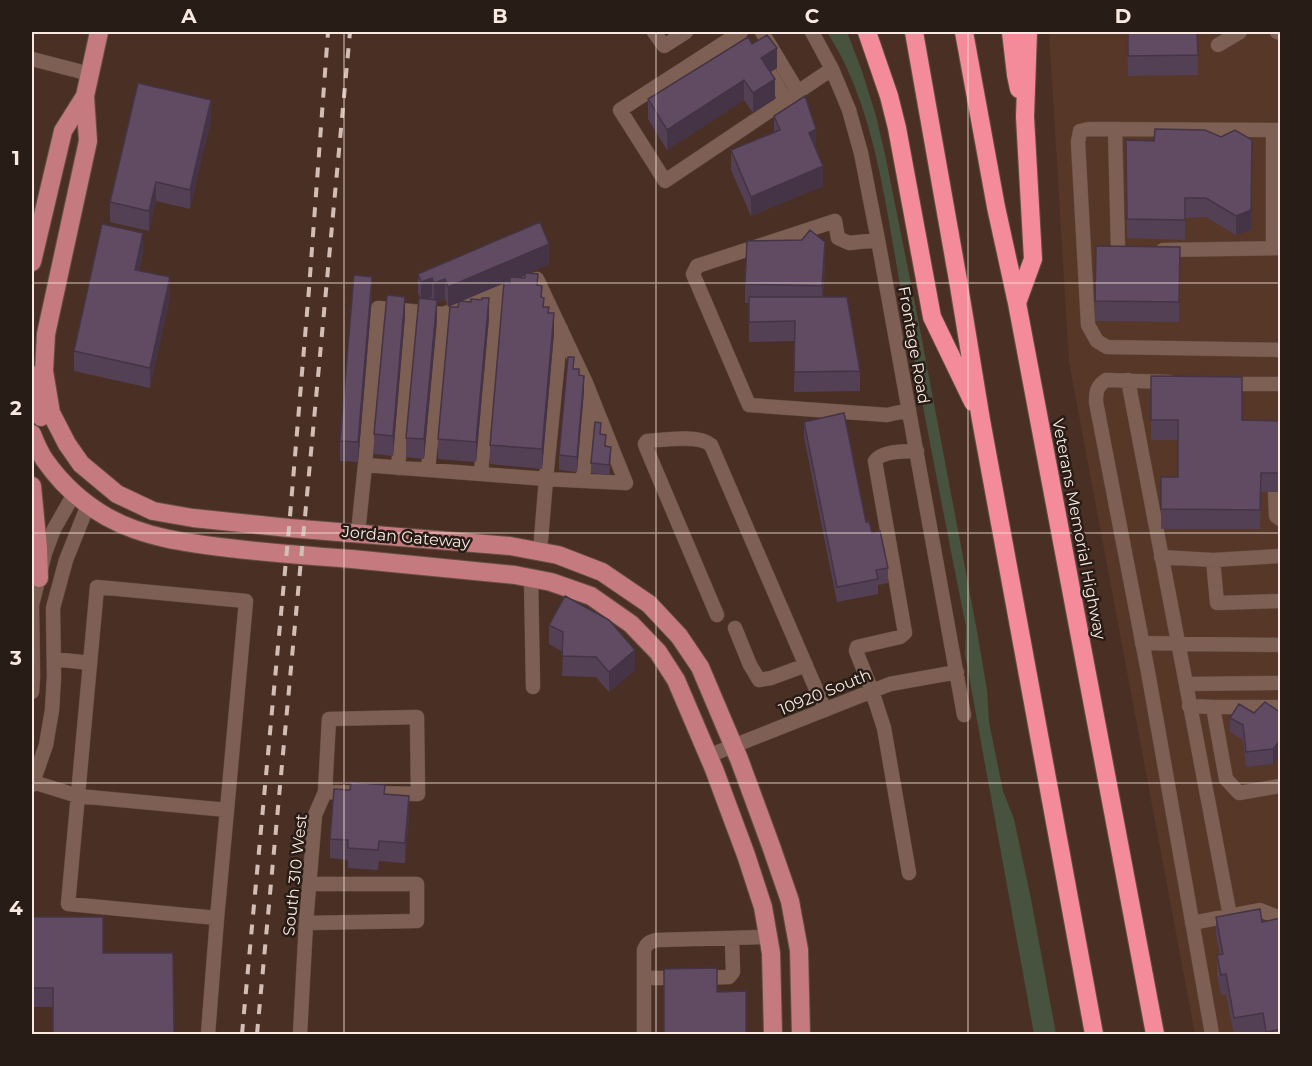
<svg xmlns="http://www.w3.org/2000/svg" width="1312" height="1066" font-family="Montserrat,sans-serif">
  <rect width="100%" height="100%" fill="#4a3024"/>
  <path fill="#573727" d="M1049 32H1280V1034H1195L1069 362Z"/>
  <path fill="#47533e" d="M827 32H847L862 71 876 116 886 159 918 319 977 631 987 690 989 722 1003 791 1014 819 1031 899 1056 1034H1034L965 654 966 627C944 517 923 407 902 296 886 210 876 107 827 32Z"/>
  <g fill="none" stroke-linecap="round" stroke-linejoin="round">
    <defs>
      <path id="minor" d="M654 32 664 46 686 32
        M741 32 620 110 665 181 832 69
        M762 32 798 92
        M812 32 832 69 849 110 861 153 878 240 964 715
        M1277 32 1280 33
        M1218 45 1240 32
        M32 59 90 74
        M769 72 786 100
        M1115 129 1118 250
        M1280 130 1089 129 1080 131 1078 142 1088 325 1097 341 1107 347 1280 350
        M878 240 849 243 838 238 835 221 697 266 693 274 749 405 887 415 909 410
        M1273 248V130
        M1163 250 1280 248
        M1128 380 1186 684 1280 683
        M1169 382 1106 380C1097 386 1096 391 1096 402L1148 672 1212 1034
        M1224 384H1280
        M398 468 411 311
        M428 470 443 314
        M481 474 496 295
        M583 481 589 397
        M1275 492 1276 516 1280 519
        M358 533 365 465
        M540 552 546 479 365 465 378 308 443 314 537 279 586 383 626 483 546 479 561 329
        M1161 557 1213 560 1280 556
        M1213 560 1217 603 1280 601
        M531 578 533 687
        M717 615 648 452 645 444 647 441C663 440 699 434 711 445L825 710
        M735 628 750 665 759 680 771 678 806 665
        M1142 643 1280 645
        M54 659 90 663
        M1186 684 1230 916
        M32 692 33 676 32 605 45 553 54 529 74 494
        M1189 706 1213 707 1226 779 1239 793 1280 786
        M1213 707H1280
        M708 756 890 684 957 672
        M32 780 33 782 78 796 227 810 217 918 208 1034
        M32 785 46 745 52 710 54 677 53 608 66 560 88 505
        M909 873 884 728 872 691 856 651 857 647 900 637 905 633 875 461C883 450 904 452 917 451
        M217 918 68 904 97 587 246 601 227 810
        M306 923 417 921V884H309
        M1192 923 1260 910 1280 918
        M644 978H681
        M700 978 729 977 733 972 732 938
        M300 1034 306 923 315 815 325 792 329 719 417 717 418 794 325 792
        M644 1034V950C647 943 650 941 658 940L768 937"/>
      <path id="major" d="M85 96 88 141 46 334 44 371 51 413 67 444 81 464 117 494 153 511 193 518 289 528 510 546 558 555 602 572 649 604 679 636 700 667 739 759 771 846 790 901 799 950 801 1034
        M32 262 63 131 85 96 99 32
        M32 375 34 390 41 417
        M32 434C35 442 39 451 44 459 60 482 82 503 107 517 145 538 187 543 229 548 270 553 311 556 352 559 406 564 461 570 515 575L551 582 591 596 631 624 658 652 676 680 714 769 746 855 763 907 771 953 773 1034
        M32 486 38 548 39 578"/>
      <path id="highway" d="M867 32 889 96 897 128 932 317 973 402
        M914 32 959 286 981 420 1094 1034
        M964 32 996 207 1017 303 1155 1034
        M1011 32 1016 75 1019 89
        M1017 303 1033 259 1025 117 1028 32"/>
    </defs>
    <use href="#minor" stroke="#644e43" stroke-width="15"/>
    <use href="#major" stroke="#644e43" stroke-width="20"/>
    <use href="#highway" stroke="#644e43" stroke-width="20"/>
    <use href="#minor" stroke="#7d6053" stroke-width="14"/>
    <use href="#major" stroke="#c47a7e" stroke-width="18"/>
    <use href="#highway" stroke="#f38b9b" stroke-width="18"/>
    <path stroke="#d2beb6" stroke-width="4" stroke-dasharray="10 10" stroke-linecap="butt" d="M242 1034 289 528 309 289 328 32
      M257 1034 350 32"/>
  </g>
  <path fill="#534054" fill-rule="evenodd" d="M1127 32 1198 55V75L1128 76Z
    M752 44 777 68 770 72 775 99 753 113 744 100 667 150 648 119V99Z
    M774 116 816 149 823 186 751 216 731 170V150L774 132Z
    M211 120 190 209 156 201 149 231 110 222V202Z
    M1126 140 1154 141 1251 230 1236 235 1206 217 1185 218V240L1127 238Z
    M1096 246 1180 247 1179 322 1095 321Z
    M143 252 139 271 170 297 150 388 74 371V351Z
    M825 261 823 297 860 371V391L794 392 795 341 749 342V303H745V284Z
    M549 264 528 273 538 285 542 298 544 307 549 313 554 333 542 469 490 464V445L504 283 461 301 489 318 476 462 438 459V439L459 302 448 307 445 299 437 302V320L424 459 406 457V438L420 298 418 293V274ZM525 274V278H517Z
    M372 296 358 462 340 461V441Z
    M405 316 393 456 374 454V434Z
    M574 369 579 375 584 391 577 472 559 470V455Z
    M1151 376 1242 420 1281 421V492H1261L1260 529H1161V477H1178V440H1151Z
    M804 422 866 522 888 568V583L878 585V594L837 602 804 437Z
    M601 435 611 457 609 475 591 473V463Z
    M549 625 635 670 609 692 596 677 562 676 563 652 549 644Z
    M1254 713H1281V754L1273 764 1246 767 1243 740 1230 732V718Z
    M385 794 409 815 405 863 379 861 378 870 348 868V860L330 858V839Z
    M32 917 103 953 53 1007H32Z
    M1216 917 1262 922 1281 918V1035H1263V1032L1250 1035H1234L1226 994 1221 995 1217 975V955H1220L1216 936Z"/>
  <path fill="#443445" d="M777 48V68L761 78V58Z
    M775 79V99L753 113V93Z
    M744 80V100L667 150V130Z
    M211 100V120L190 209V190Z
    M816 129V149L809 133Z
    M1252 140 1251 230 1236 235V216Z
    M823 166V186L751 216V197Z
    M156 182V201L149 231V211Z
    M143 233V252L135 289V270Z
    M825 242V261L822 306V286Z
    M549 244V264L448 307V287Z
    M170 277V297L150 388V368Z
    M372 277V296L358 462V442Z
    M432 278V297L421 302V282Z
    M445 279V299L437 302V320L424 459V439L434 303V283Z
    M405 297V316L393 456V436Z
    M489 298V318L476 462V442Z
    M554 313V333L542 469V449Z
    M584 376V391L577 472V457Z
    M635 650V670L609 692V672Z
    M1281 739V754L1273 764V749Z
    M409 796V815L405 863V843Z"/>
  <path fill="#614b62" stroke="#443445" stroke-width="1.5" d="M1128 32H1197L1198 55 1128 56Z
    M767 35 777 48 761 58 775 79 753 93 744 80 667 130 648 99 748 37 752 44Z
    M138 83 211 100 190 190 156 182 149 211 110 202Z
    M805 96 816 129 809 133 823 166 751 197 731 150 780 130 774 116Z
    M1155 129 1205 130 1221 137 1235 130 1252 140 1251 210 1236 216 1206 198H1185V220L1127 219 1126 140 1154 141Z
    M540 222 549 244 448 287 445 279 434 283 432 278 421 282 418 274Z
    M102 224 143 233 135 270 170 277 150 368 74 351Z
    M810 230 825 242 822 286 745 284 747 241 802 240Z
    M1096 246 1180 247 1179 302 1095 301Z
    M525 273 538 274 537 285 542 286 541 297 544 298 543 307H549L548 313H554L542 449 490 445 504 282 510 283V277L525 278Z
    M354 275 372 277 358 442 340 441Z
    M387 295 405 297 393 436 374 434Z
    M749 297H847L860 371 794 372 795 321 749 322Z
    M419 298 437 300 424 439 406 438Z
    M482 298H489L476 442 438 439 450 307H458L459 301 471 302V299L482 300Z
    M568 357H574L573 369H579V375L584 376 577 457 559 455Z
    M1151 376 1242 377V420L1281 421V473H1261L1260 510 1161 509V477H1178V420H1151Z
    M844 413 866 522 869 521 872 533 880 531 888 568 876 570 878 579 837 587 804 422Z
    M595 422 601 423 600 434 606 435 605 446 611 447 609 465 591 463Z
    M565 596 609 620 635 650 609 672 596 657 562 656 563 632 549 625Z
    M1265 702 1281 713V739L1273 749 1246 752 1243 725 1230 718 1239 704 1254 713Z
    M351 782 385 785 384 794 409 796 405 843 379 841 378 850 348 848V840L330 839 334 789 350 790Z
    M1260 909 1262 922 1281 918V1029L1266 1032 1263 1013 1234 1018 1226 974 1221 975 1217 955 1223 954 1216 917Z
    M32 917H103V953H173L174 1035H53V988H32Z
    M717 968V992L746 991V1034L664 1035V969Z"/>
  <path fill="none" stroke="#fae9e1" stroke-width="1.5" stroke-opacity="0.55" d="M344 32V1034M656 32V1034M968 32V1034M32 283H1280M32 533H1280M32 783H1280"/>
  <g text-anchor="middle" dominant-baseline="central" stroke-width="5" stroke-linejoin="round" paint-order="stroke">
    <g font-size="16" fill="#fae9e1" stroke="#271c16">
      <text transform="translate(914 345) rotate(80)">Frontage Road</text>
      <text transform="translate(1079 529) rotate(79)">Veterans Memorial Highway</text>
      <text transform="translate(406 537) rotate(5)">Jordan Gateway</text>
      <text transform="translate(825 692) rotate(-22)">10920 South</text>
      <text transform="translate(295 875) rotate(-84)">South 310 West</text>
    </g>
  </g>
  <rect width="1312" height="1066" fill="none" stroke="#271c16" stroke-width="66"/>
  <rect x="33" y="33" width="1246" height="1000" fill="none" stroke="#fae9e1" stroke-width="2"/>
  <g font-size="20" text-anchor="middle" font-weight="bold" fill="#fae9e1">
    <text x="189" y="23">A</text>
    <text x="500" y="23">B</text>
    <text x="812" y="23">C</text>
    <text x="1123" y="23">D</text>
    <text x="16" y="165">1</text>
    <text x="16" y="415">2</text>
    <text x="16" y="665">3</text>
    <text x="16" y="915">4</text>
  </g>
</svg>
